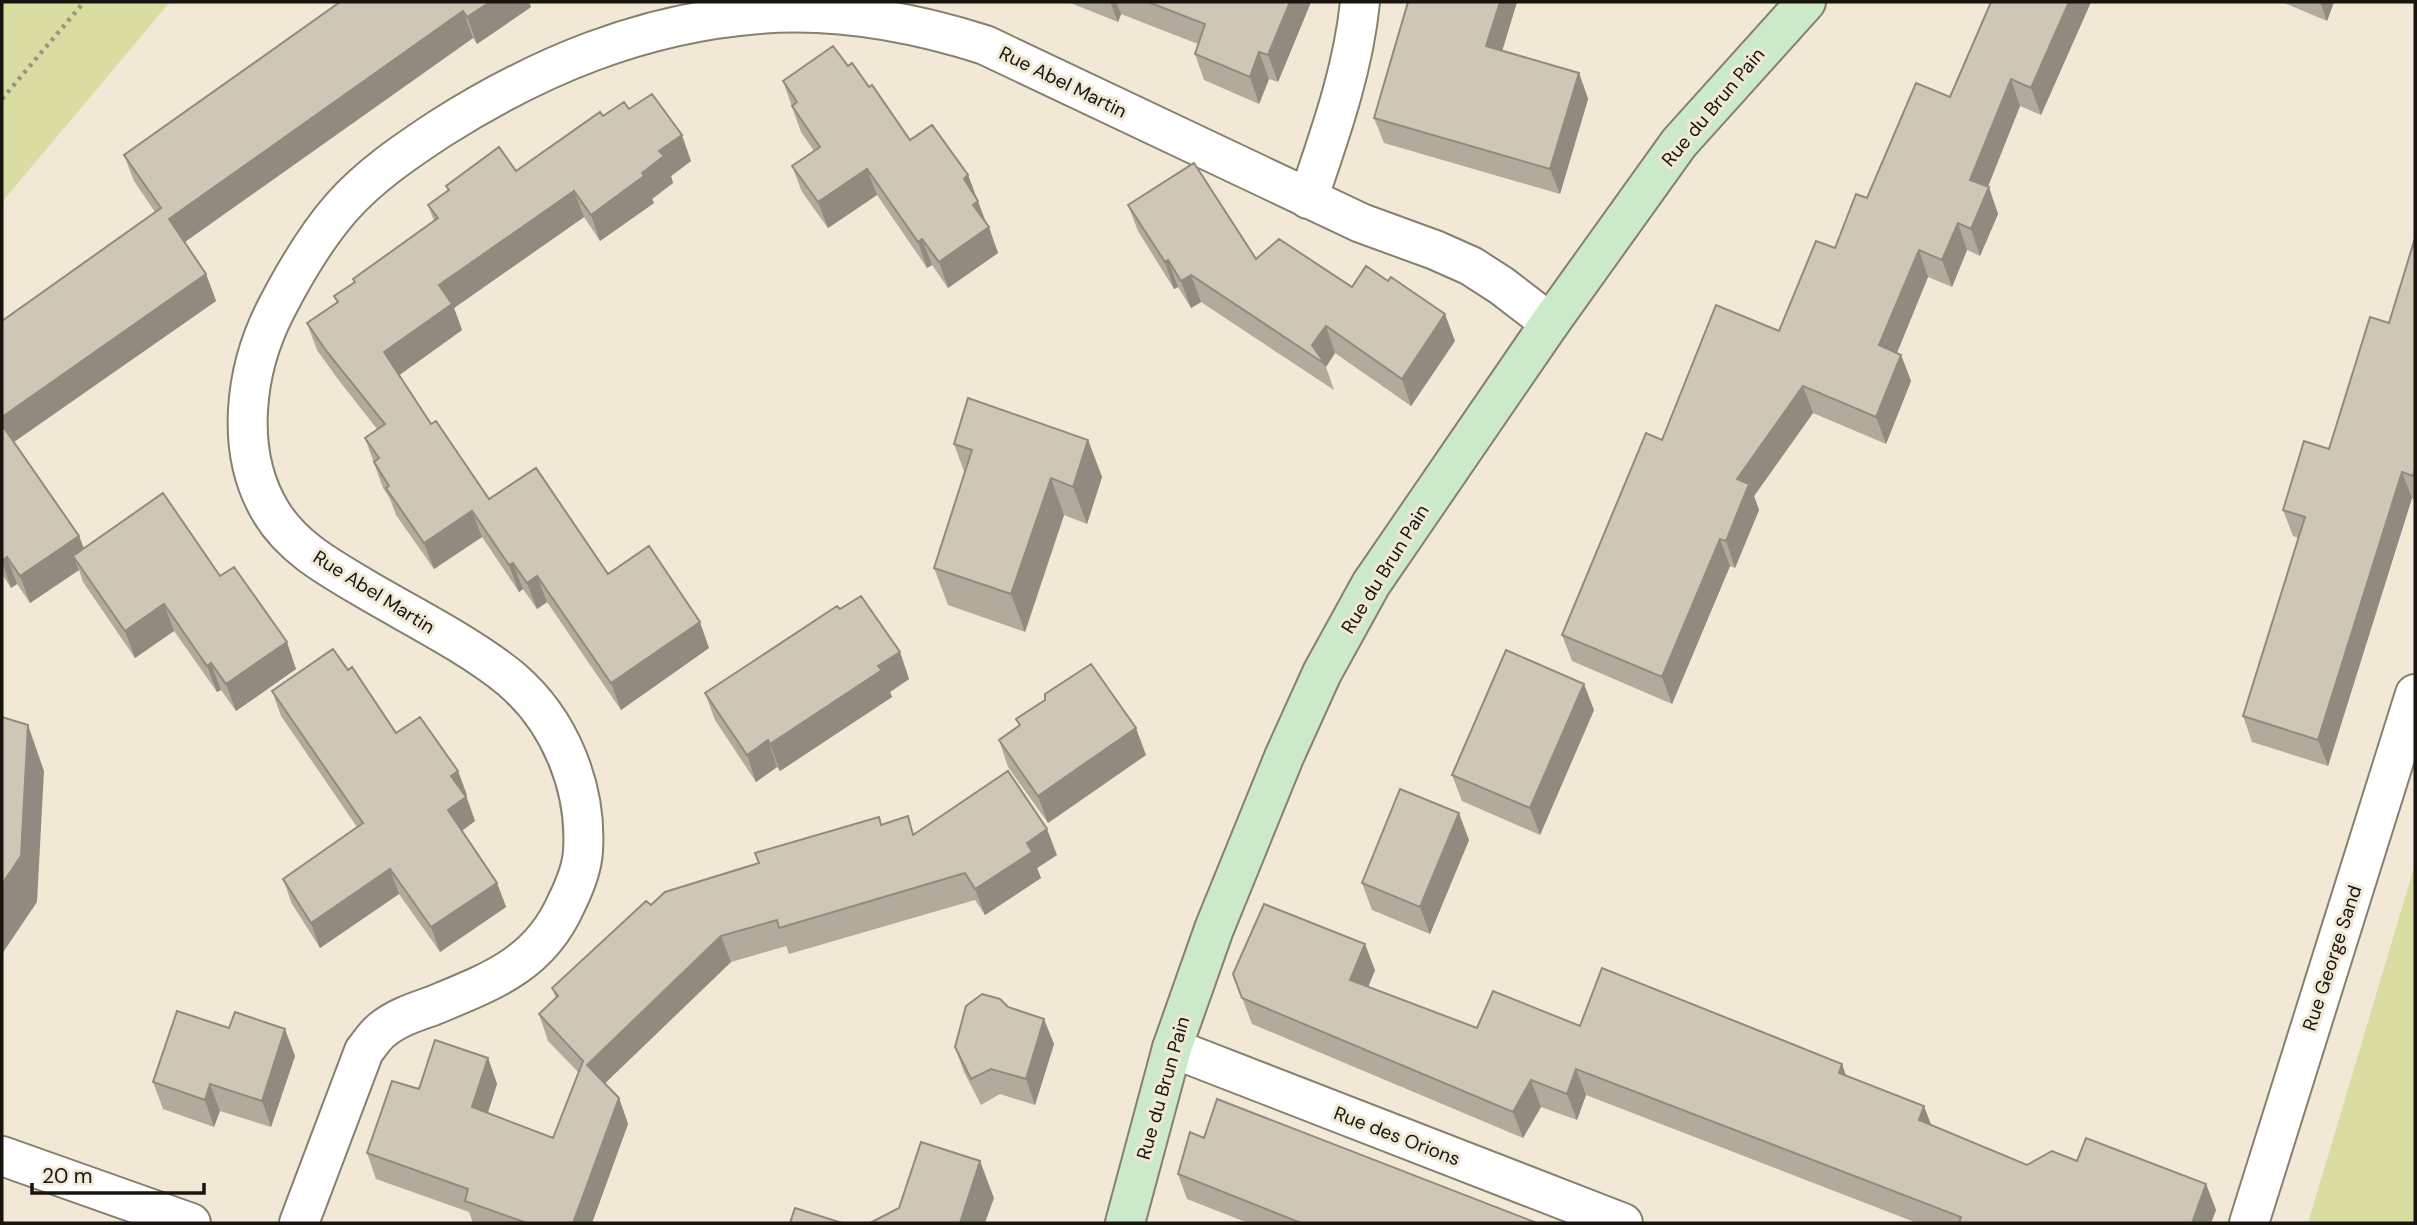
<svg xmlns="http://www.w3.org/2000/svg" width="2417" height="1225" font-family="'DM Sans',sans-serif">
  <rect width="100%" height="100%" fill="#f1e9d6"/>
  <path fill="#dadda1" d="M2 2H170L2 202Z
    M2415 864V1223H2308Z"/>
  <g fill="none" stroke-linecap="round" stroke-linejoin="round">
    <defs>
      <path id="minor" d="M1308 199C1330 134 1353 71 1360 2
        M2 1156 191 1223
        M299 1223 364 1051C370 1044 375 1035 382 1030 396 1018 415 1012 432 1006 490 982 539 965 566 904 574 888 582 869 583 851 587 787 560 721 511 679 470 645 409 615 362 587 328 567 292 547 271 512 234 451 245 369 276 309 294 274 315 238 341 208 369 176 406 151 441 128 539 66 642 23 759 14 835 8 913 22 985 45L1361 223 1435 250 1471 266 1502 286 1550 323
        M2249 1223 2415 694"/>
      <path id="tertiary" d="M1172 1048 1623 1223"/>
      <path id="secondary" d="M1125 1223 1172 1048 1214 929 1284 757 1322 673 1371 584 1550 323 1679 143 1806 2"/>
    </defs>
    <use href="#minor" stroke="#87806f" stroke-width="42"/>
    <use href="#tertiary" stroke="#87806f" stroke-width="42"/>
    <use href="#secondary" stroke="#87806f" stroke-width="42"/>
    <path stroke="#9a9486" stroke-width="4.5" stroke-dasharray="3.5 5" stroke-linecap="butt" d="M2 99 84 2"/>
    <use href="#minor" stroke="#fff" stroke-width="38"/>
    <use href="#tertiary" stroke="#fff" stroke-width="38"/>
    <use href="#secondary" stroke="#cce9c9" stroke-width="38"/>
  </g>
  <path fill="#b2ab9c" d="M340 2H529L531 7 477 44 473 38 185 242 206 274 216 301 14 442 79 536 84 548 220 576 296 669 236 711 221 690 217 692 174 631 135 658 83 582 79 570 30 603 17 584 11 588 2 574V321L155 212 134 181 124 155Z
    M1068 2H1311L1278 82 1269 79 1259 104 1204 80 1195 54 1198 44 1121 14 1118 22Z
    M1408 2H1517L1502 51 1579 73 1588 99 1560 194 1384 143 1374 118Z
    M2091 2 2041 115 2020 106 1988 187 1998 214 1980 256 1967 250 1952 287 1928 277 1897 353 1901 355 1911 381 1886 444 1813 413 1754 496 1759 510 1735 568 1730 566 1672 704 1572 661 1562 635 1662 440 1779 331 1835 248 1867 198 1950 97Z
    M2282 2H2334L2327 21Z
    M848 66 910 140 968 175 998 253 948 288 932 265 927 268 877 195 828 228 802 192 792 166 814 151 801 132 783 81Z
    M629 109 691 161 671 176 673 183 652 199 654 203 600 241 584 217 454 308 462 330 399 375 431 424 489 499 608 574 709 648 621 710 547 602 537 609 523 589 519 592 482 537 434 569 396 515 390 499 383 488 365 438 377 429 337 378 317 350 307 323 337 303 334 296 355 282 353 279 434 221 428 205 448 190 446 186 516 171 603 116Z
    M1128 205 1256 259 1352 287 1455 341 1411 406 1335 353 1326 367 1334 390 1201 302 1191 308 1178 287 1174 289 1138 231Z
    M2415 238V500L2412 498 2328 766 2252 742 2243 716 2298 538 2293 536 2283 510 2329 449 2389 323Z
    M1088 440 1102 477 1087 524 1064 515 1025 632 948 605 934 568 965 474 954 444Z
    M840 609 900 652 909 679 890 692 892 697 780 771 777 767 756 782 715 720 705 693Z
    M348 670 396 733 458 771 475 821 462 831 497 883 506 907 440 952 399 894 320 948 292 904 283 879 357 827 281 716 272 691Z
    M1594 710 1540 835 1462 801 1452 775Z
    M1016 719 1146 755 1048 823 1008 767 999 740 1019 726Z
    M881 825 914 834 1057 855 1037 868 1041 878 985 915 975 900 789 954 786 946 731 962 605 1083 619 1098 628 1124 592 1223H473L469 1212 376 1179 367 1153 419 1089 488 1058 497 1084 488 1113 553 1138 579 1073 548 1041 539 1014 556 998 552 988 651 905Z
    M1469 840 1430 934 1372 910 1362 883Z
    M1375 970 1368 987 1477 1028 1580 1026 1846 1076 1932 1126 2027 1165 2077 1161 2206 1184 2216 1210 2211 1223H1917L1586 1095 1577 1120 1541 1107 1523 1138 1252 1024 1233 974Z
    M1008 1007 1054 1044 1035 1105 1000 1094 981 1105 964 1072 955 1047Z
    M295 1056 271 1127 220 1111 214 1127 163 1109 153 1082Z
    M1178 1174 1537 1223H1248L1187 1199Z"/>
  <path fill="#918b7f" d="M490 2H529L531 7 477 44 467 17Z
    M1110 2H1116L1121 14 1118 22Z
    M1290 2H1311L1278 82 1268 55Z
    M1500 2H1517L1496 71 1486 46Z
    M2069 2H2091L2041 115 2031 88Z
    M2320 2H2334L2327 21Z
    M463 11 473 38 179 246 169 219Z
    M1259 52 1269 79 1259 104 1250 77Z
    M1579 73 1588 99 1560 194 1550 169Z
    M2011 79 2020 106 1980 206 1970 180Z
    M682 135 691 161 671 176 673 183 652 199 654 203 600 241 591 215 659 151Z
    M867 169 877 195 828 228 818 202Z
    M968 175 987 226 982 231 964 179Z
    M1989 187 1998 214 1980 256 1971 229Z
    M574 191 584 217 454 308 462 330 394 379 384 352 439 285Z
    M1958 223 1967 250 1952 287 1942 260Z
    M989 227 998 253 948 288 939 262Z
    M922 239 932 265 927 268 918 242Z
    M1919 250 1928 277 1889 372 1879 345Z
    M1168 260 1178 287 1174 289 1165 262Z
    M206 274 216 301 8 446 2 429V417Z
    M1191 275 1201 302 1191 308 1181 281Z
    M1445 314 1455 341 1411 406 1402 379Z
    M1326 326 1335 353 1326 367 1312 345Z
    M1901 355 1911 381 1886 444 1876 417Z
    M1803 386 1813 413 1754 496 1759 510 1735 568 1726 541 1737 479Z
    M1088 440 1102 477 1087 524 1073 487Z
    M2402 472 2412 498 2328 766 2318 740Z
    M1051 478 1064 515 1025 632 1011 594Z
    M472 511 482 537 434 569 424 543Z
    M79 536 89 563 73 556 79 570 30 603 20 576Z
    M1720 539 1730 566 1672 704 1662 677Z
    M7 557 17 584 11 588 2 561Z
    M513 563 523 589 519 592 509 565Z
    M537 576 547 602 537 609 527 583Z
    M164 604 174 631 135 658 125 631Z
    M700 622 709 648 621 710 611 683Z
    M287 642 296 669 236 711 226 684Z
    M900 652 909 679 890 692 892 697 780 771 770 744Z
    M211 663 221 690 217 692 207 666Z
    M1584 684 1594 710 1540 835 1530 808Z
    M28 725 44 771 37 902 2 954V884Z
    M1136 728 1146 755 1048 823 1038 796Z
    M768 740 777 767 756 782 747 755Z
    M458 771 467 795 460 800 451 776Z
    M466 797 475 821 457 834 448 810Z
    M1459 813 1469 840 1430 934 1420 907Z
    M1047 829 1057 855 1037 868 1041 878 985 915 975 889 1027 843Z
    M390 869 399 894 320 948 311 923Z
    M497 883 506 907 440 952 431 927Z
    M721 936 731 962 597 1091 587 1065Z
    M1365 944 1375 970 1360 1007 1350 980Z
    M1044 1019 1054 1044 1035 1105 1026 1079Z
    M285 1029 295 1056 271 1127 262 1101Z
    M488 1058 497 1084 481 1133 472 1107Z
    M1842 1064 1851 1090 1839 1073Z
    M1576 1069 1586 1095 1577 1120 1567 1094Z
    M1531 1080 1541 1107 1523 1138 1513 1112Z
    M210 1084 220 1111 214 1127 205 1100Z
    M619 1098 628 1124 592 1223H573Z
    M1924 1106 1934 1132 1919 1120Z
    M980 1161 994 1198 985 1223H960Z
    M2206 1184 2216 1210 2211 1223H2192Z"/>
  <path fill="#cfc7b5" stroke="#918b7f" stroke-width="2" d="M340 2H490L467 17 463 11 169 219 206 274 2 417V321L161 208 124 155Z
    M1148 2H1290L1268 55 1259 52 1250 77 1195 54 1205 24Z
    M1408 2H1500L1486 46 1579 73 1550 169 1374 118Z
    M1991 2H2069L2031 88 2011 79 1970 180 1989 187 1971 229 1958 223 1942 260 1919 250 1879 345 1901 355 1876 417 1803 386 1737 479 1749 484 1726 541 1720 539 1662 677 1562 635 1646 433 1662 440 1716 305 1779 331 1816 241 1835 248 1856 194 1867 198 1916 83 1950 97Z
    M833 46 848 66 852 63 869 87 872 85 910 140 932 125 968 175 964 179 978 201 973 205 989 227 939 262 922 239 918 242 867 169 818 202 792 166 820 147 792 106 797 102 783 81Z
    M652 94 682 135 659 151 664 156 642 173 644 176 591 215 574 191 439 285 452 304 384 352 431 424 436 421 489 499 536 468 608 574 649 546 700 622 611 683 537 576 527 583 513 563 509 565 472 511 424 543 386 488 389 486 374 462 379 458 365 438 385 424 327 352 307 323 338 302 334 296 355 282 353 279 438 218 428 205 449 190 446 186 499 147 516 171 600 112 603 116 624 102 629 109Z
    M1194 163 1256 259 1279 239 1352 287 1366 266 1388 281 1391 277 1445 314 1402 379 1326 326 1312 345 1325 364 1191 275 1181 281 1168 260 1165 262 1128 205Z
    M2415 238V469L2413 476 2402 472 2318 740 2243 716 2305 517 2283 510 2304 441 2329 449 2370 317 2389 323Z
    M968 398 1088 440 1073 487 1051 478 1011 594 934 568 972 450 954 444Z
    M2 425 79 536 20 576 7 557 2 561Z
    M163 493 220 576 234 567 287 642 226 684 211 663 207 666 164 604 125 631 73 556Z
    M861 596 900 652 878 666 882 670 770 744 768 740 747 755 705 693 837 606 840 609Z
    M333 649 348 670 352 667 396 733 420 717 458 771 451 776 466 797 448 810 497 883 431 927 390 869 311 923 283 879 363 823 272 691Z
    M1506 650 1584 684 1530 808 1452 775Z
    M1091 664 1136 728 1038 796 999 740 1020 725 1016 719 1045 700V694Z
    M2 717 28 725 21 856 2 884Z
    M1008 771 1047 829 1027 843 1032 852 975 889 965 873 779 928 777 920 721 936 587 1065 619 1098 573 1223H527L465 1201 468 1189 367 1153 392 1081 419 1089 435 1040 488 1058 472 1107 553 1138 583 1061 539 1014 558 996 552 988 646 901 651 905 665 892 759 863 755 853 879 817 881 825 908 816 913 835Z
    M1400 789 1459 813 1420 907 1362 883Z
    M1264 904 1365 944 1350 980 1477 1028 1493 991 1580 1026 1602 968 1842 1064 1839 1073 1924 1106 1919 1120 2027 1165 2052 1151 2077 1161 2086 1138 2206 1184 2192 1223H1959L1961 1217 1576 1069 1567 1094 1531 1080 1513 1112 1242 998 1233 974Z
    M982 994 1000 999 1008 1007 1044 1019 1026 1079 991 1069 971 1079 955 1047 966 1006Z
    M177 1011 229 1028 235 1012 285 1029 262 1101 210 1084 205 1100 153 1082Z
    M1217 1099 1537 1223H1301L1178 1174 1190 1132 1204 1138Z
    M921 1142 980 1161 960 1223H870L899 1208Z
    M795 1208 842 1223H790Z"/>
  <g text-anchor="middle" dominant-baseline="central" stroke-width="6" stroke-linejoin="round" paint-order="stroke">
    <g font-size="19" fill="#18150f" stroke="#f1e9d6">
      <text transform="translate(1063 82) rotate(26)">Rue Abel Martin</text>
      <text transform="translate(1713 107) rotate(-50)">Rue du Brun Pain</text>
      <text transform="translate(1385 569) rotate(-58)">Rue du Brun Pain</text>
      <text transform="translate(374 592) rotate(32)">Rue Abel Martin</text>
      <text transform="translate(2332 958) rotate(-72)">Rue George Sand</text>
      <text transform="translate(1163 1088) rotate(-74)">Rue du Brun Pain</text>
      <text transform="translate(1397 1136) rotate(21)">Rue des Orions</text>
    </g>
  </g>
  <rect width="2417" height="1225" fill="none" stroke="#18150f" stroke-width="7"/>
  <path d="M32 1183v10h172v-10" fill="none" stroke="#18150f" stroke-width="3.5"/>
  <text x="42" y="1183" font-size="21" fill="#18150f" stroke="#f1e9d6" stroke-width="5" paint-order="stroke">20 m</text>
</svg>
